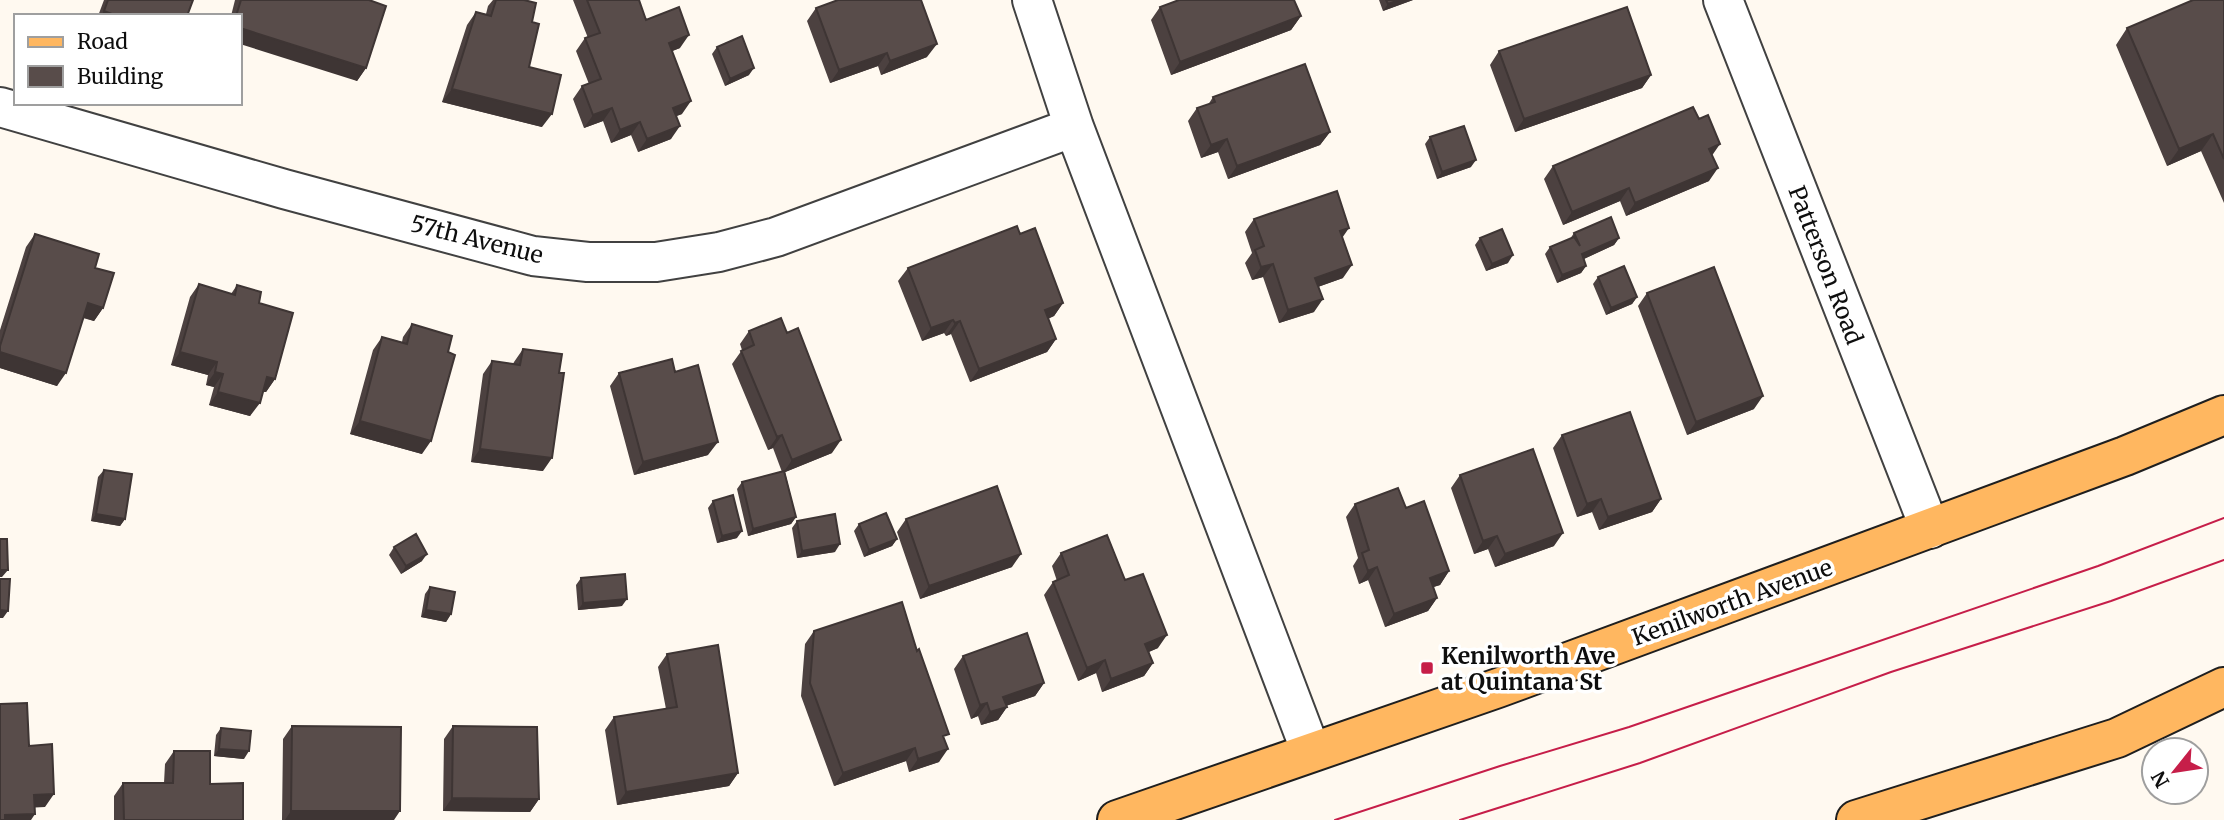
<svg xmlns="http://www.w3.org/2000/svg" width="2224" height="820" font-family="Merriweather,serif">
  <rect width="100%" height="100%" fill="#fff9f0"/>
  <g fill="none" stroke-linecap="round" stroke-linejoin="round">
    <defs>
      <path id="minor" d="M1032 0 1074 127 1311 752
        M1723 0 1930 529
        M0 107 284 189 533 256 588 262H656L719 252 776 237 1074 127"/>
      <path id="primary" d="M1117 820 1498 688 2125 456 2224 415
        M1856 820 2117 738 2224 687"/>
    </defs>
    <use href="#minor" stroke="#414141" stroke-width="42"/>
    <use href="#primary" stroke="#1f1f1f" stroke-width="42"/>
    <use href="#minor" stroke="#fff" stroke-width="38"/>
    <use href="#primary" stroke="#ffb760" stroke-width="38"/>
    <path stroke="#c61e49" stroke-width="2" d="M1335 820 1500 766 1629 727 2098 566 2224 518
      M1460 820 1640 763 1891 672 2111 601 2224 560"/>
  </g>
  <path fill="#4c4140" d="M104 0H193L187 16H98Z
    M235 0H369L366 68 357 81 240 16H231Z
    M493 0H524L532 22 529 67 542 127 442 102 467 25 476 12 486 14 488 6Z
    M573 0H639L646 20 680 48 672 51 682 114 676 116 671 139 638 152 631 135 611 143 603 121 584 128 573 99 582 86 589 84 576 51 585 38H588Z
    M1379 0H1413L1383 11Z
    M2224 0V203L2201 151 2167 166 2116 45 2127 28Z
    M1160 7 1301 16 1291 30 1171 75 1151 20Z
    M816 8 927 57 881 75 878 66 830 83 807 21Z
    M717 47 749 75 725 86 712 54Z
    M1499 51 1651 75 1642 88 1515 132 1490 65Z
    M1213 97 1330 132 1320 145 1228 179 1218 152 1201 158 1188 121 1197 108 1208 105Z
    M1430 137 1471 167 1437 179 1425 144Z
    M1712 155 1709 181 1626 216 1620 201 1563 225 1544 179 1553 166Z
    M1254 219 1343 238V278L1318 287 1314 312 1279 323 1263 277 1252 280 1245 263 1252 253 1245 232Z
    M1574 233 1619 238 1614 245 1584 259 1586 266 1581 273 1557 283 1545 254 1550 247 1570 239Z
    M35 234 95 268 103 308 94 321 83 318 57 386 0 368V330L26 247Z
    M1020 234 1063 303 1054 316 1048 319 1056 339 1047 352 970 382 951 334 946 336 944 333 922 341 898 281 908 268Z
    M1480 238 1508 263 1486 271 1475 245Z
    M1598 277 1637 297 1632 304 1606 315 1593 284Z
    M199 284 231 294 237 285 259 303 275 379 266 392H263L250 416 209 405 214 387 206 385 208 375 171 365 190 297Z
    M1647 293 1754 409 1687 435 1638 306Z
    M412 324 422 454 350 434 373 350 382 337 402 342 403 337Z
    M749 331 832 453 785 472 796 517 791 524 748 536 737 489 742 482 782 472 773 448 768 450 732 364 742 350 740 344Z
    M523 349 543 471 471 462 483 374 492 361 513 364 514 362Z
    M675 372 708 455 634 475 610 386 619 373Z
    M1562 435 1661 499 1652 512 1599 530 1592 512 1577 517 1553 448Z
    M104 470 125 519 120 526 91 521 98 477Z
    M1460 475 1554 546 1495 567 1488 549 1474 554 1451 488Z
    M713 501 737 538 717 543 708 508Z
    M1355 504 1406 508 1449 571 1440 585 1433 587 1437 598 1428 611 1385 627 1368 580 1359 584 1353 566 1358 558 1346 517Z
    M906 519 1012 567 920 599 897 532Z
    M797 521 835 552 797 558 792 528Z
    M859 524 897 539 892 546 864 557 854 531Z
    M394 547 422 561 401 574 389 555Z
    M1061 553 1125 580 1158 648 1149 652 1153 663 1144 676 1102 692 1096 673 1078 681 1044 595 1053 582 1057 581 1052 566Z
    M581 578 622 606 578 610 576 585Z
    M430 587 451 614 446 622 421 617 425 594Z
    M814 631 945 741 939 762 909 772 906 761 834 786 801 696 805 644Z
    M667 654 738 773 729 786 617 805 605 730 614 717 666 709 658 667Z
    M963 656 1044 683 1035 696 1006 706 1007 707 998 720 981 725 978 716 971 719 954 669Z
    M292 726 394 820H282L283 739Z
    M453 726 539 799 530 812 443 811 444 739Z
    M221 728 244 759 214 756 216 735Z
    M174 751 210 784 243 820H114V796L123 783H164L165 764Z"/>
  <path fill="#3e3534" d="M1399 0H1413L1383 11 1388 4Z
    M104 11 117 16H101Z
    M1301 16 1291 30 1171 75 1180 62Z
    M240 28 366 68 357 81 240 44Z
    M689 35 680 48 660 56 669 43Z
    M937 44 927 57 881 75 890 61Z
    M887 53 878 66 830 83 839 70Z
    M754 68 749 75 725 86 730 79Z
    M1651 75 1642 88 1515 132 1524 119Z
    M452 89 552 114 542 127 442 102Z
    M691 101 682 114 664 121 673 108Z
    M612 108 603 121 584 128 593 115Z
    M640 122 631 135 611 143 620 130Z
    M680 126 671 139 638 152 647 139Z
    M1330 132 1320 145 1228 179 1237 166Z
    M2213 134 2201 151 2167 166 2179 149Z
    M1227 139 1218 152 1201 158 1211 145Z
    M1720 144 1711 157 1709 149Z
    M1476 160 1471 167 1437 179 1442 172Z
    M1718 168 1709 181 1626 216 1635 203Z
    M1629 188 1620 201 1563 225 1572 212Z
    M1349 228 1340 241V231Z
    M1619 238 1614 245 1577 262 1582 254Z
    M1513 255 1508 263 1486 271 1492 264Z
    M1273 264 1263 277 1252 280 1261 267Z
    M1352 265 1343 278 1306 291 1315 278Z
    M1586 266 1581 273 1557 283 1562 275Z
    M1637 297 1632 304 1606 315 1611 308Z
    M1323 299 1314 312 1279 323 1288 310Z
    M88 303 103 308 94 321 79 316Z
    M1063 303 1054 316 1036 323 1045 310Z
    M953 320 944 333 922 341 931 328Z
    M960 321 951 334 946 336 955 323Z
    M1056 339 1047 352 970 382 979 369Z
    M0 352 66 373 57 386 0 368Z
    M180 352 217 362 208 375 171 365Z
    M215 372 223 374 214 387 206 385Z
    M267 377 275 379 266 392 258 390Z
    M218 392 260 403 250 416 209 405Z
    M1763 396 1754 409 1687 435 1696 422Z
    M360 421 431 441 422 454 350 434Z
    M782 435 773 448 768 450 777 437Z
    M841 440 832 453 783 473 792 460Z
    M718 442 708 455 634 475 643 462Z
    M480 449 552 458 543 471 471 462Z
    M1601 499 1592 512 1577 517 1587 504Z
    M1661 499 1652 512 1599 530 1608 517Z
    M96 514 125 519 120 526 91 521Z
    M796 517 791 524 748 536 753 529Z
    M742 531 737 538 717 543 722 536Z
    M1563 533 1554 546 1495 567 1505 554Z
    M1497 536 1488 549 1474 554 1483 541Z
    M897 539 892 546 864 557 869 550Z
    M840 544 835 552 797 558 802 551Z
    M427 554 422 561 401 574 406 566Z
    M1021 554 1012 567 920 599 929 586Z
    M1377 567 1368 580 1359 584 1368 571Z
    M0 570H8L2 577H0Z
    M1449 571 1440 585 1421 591 1430 578Z
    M1437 598 1428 611 1385 627 1394 614Z
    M627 599 622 606 578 610 583 603Z
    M0 610 8 611 3 618H0Z
    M426 610 451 614 446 622 421 617Z
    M1167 635 1158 648 1136 657 1145 644Z
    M1105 660 1096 673 1078 681 1087 668Z
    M1153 663 1144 676 1102 692 1111 679Z
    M1044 683 1035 696 994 710 1003 697Z
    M987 703 978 716 971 719 980 705Z
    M1007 707 998 720 981 725 990 712Z
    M915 748 906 761 834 786 843 773Z
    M219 749 249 751 244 759 214 756Z
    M948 749 939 762 909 772 918 759Z
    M738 773 729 786 617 805 626 792Z
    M54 794 45 807 25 808 34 795Z
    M452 798 539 799 530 812 443 811Z
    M291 811H400L394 820H285Z
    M35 814 31 820H1L5 815Z"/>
  <path fill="#584c4a" stroke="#3e3534" stroke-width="2" d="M108 0H193L187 16H117L104 11Z
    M241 0H369L386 6 366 68 240 28V16H236Z
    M496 0H524L536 3 532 22 539 24 529 67 561 75 552 114 452 89 476 12 491 16Z
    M587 0H639L646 20 679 7 689 35 669 43 691 101 673 108 680 126 647 139 640 122 620 130 612 108 593 115 582 86 601 79 585 38 600 33Z
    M838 0H921L937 44 890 61 887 53 839 70 816 8Z
    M1179 0H1294L1301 16 1180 62 1160 7Z
    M1386 0H1399L1388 4Z
    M2193 0H2224V159L2213 134 2179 149 2127 28Z
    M1627 7 1651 75 1524 119 1499 51Z
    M742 36 754 68 730 79 717 47Z
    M1305 64 1330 132 1237 166 1227 139 1211 145 1197 108 1215 102 1213 97Z
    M1693 107 1699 119 1708 115 1720 144 1709 149 1718 168 1635 203 1629 188 1572 212 1553 166Z
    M1464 126 1476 160 1442 172 1430 137Z
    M1337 191 1349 228 1340 231 1352 265 1315 278 1323 299 1288 310 1273 264 1261 267 1255 250 1264 246 1254 219Z
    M1611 217 1619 238 1582 254 1586 266 1562 275 1550 247 1574 237 1580 246 1574 233Z
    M1017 226 1020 234 1035 228 1063 303 1045 310 1056 339 979 369 960 321 955 323 953 320 931 328 908 268Z
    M1502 229 1513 255 1492 264 1480 238Z
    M35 234 99 254 95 268 114 273 103 308 88 303 66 373 0 352V346Z
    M1624 266 1637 297 1611 308 1598 277Z
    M1714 267 1763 396 1696 422 1647 293Z
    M199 284 235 295 237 285 261 292 259 303 293 313 275 379 267 377 260 403 218 392 223 374 215 372 217 362 180 352Z
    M781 318 787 333 798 328 841 440 792 460 782 435 777 437 741 351 754 345 749 331Z
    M412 324 452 336 448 352 455 355 431 441 360 421 382 337 407 344Z
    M523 349 562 354 559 373H564L552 458 480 449 492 361 520 365Z
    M672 359 675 372 698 365 718 442 643 462 619 373Z
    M1630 412 1661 499 1608 517 1601 499 1587 504 1562 435Z
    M1533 449 1563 533 1505 554 1497 536 1483 541 1460 475Z
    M104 470 132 474 125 519 96 514Z
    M784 471 796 517 753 529 742 482Z
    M997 486 1021 554 929 586 906 519Z
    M1398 488 1406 508 1424 501 1449 571 1430 578 1437 598 1394 614 1377 567 1368 571 1362 553 1369 550 1355 504Z
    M733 495 742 531 722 536 713 501Z
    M886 513 897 539 869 550 859 524Z
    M835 514 840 544 802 551 797 521Z
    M416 534 427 554 406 566 394 547Z
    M1107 535 1125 580 1143 574 1167 635 1145 644 1153 663 1111 679 1105 660 1087 668 1053 582 1069 575 1061 553Z
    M0 539H7L8 570H0Z
    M625 574 627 599 583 603 581 578Z
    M0 579H10L8 611 0 610Z
    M430 587 455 592 451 614 426 610Z
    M902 602 917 651 919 649 949 734 943 736 948 749 918 759 915 748 843 773 810 683 814 631Z
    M1027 633 1044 683 1003 697 1007 707 990 712 987 703 980 705 963 656Z
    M718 645 738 773 626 792 614 717 677 707 667 654Z
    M27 703 29 746 52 744 54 794 34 795 35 814 5 815V820H0V704Z
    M292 726 401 727 400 811H291Z
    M453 726 537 727 539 799 452 798Z
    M221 728 251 731 249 751 219 749Z
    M174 751H210V784L243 783V820H124L123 783H173Z"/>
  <rect fill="#c61e49" stroke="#fff" stroke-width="2.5" x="1420" y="661" width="14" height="14" rx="3.5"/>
  <g text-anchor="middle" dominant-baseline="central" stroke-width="7" stroke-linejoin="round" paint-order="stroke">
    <g font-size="23" fill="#0e0e0e" stroke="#fff">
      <text transform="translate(477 239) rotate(14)">57th Avenue</text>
      <text transform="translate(1826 265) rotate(69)">Patterson Road</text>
      <text transform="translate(1732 602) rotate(-20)">Kenilworth Avenue</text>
    </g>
    <g font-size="23" font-weight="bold" fill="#0e0e0e" stroke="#fff" text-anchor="start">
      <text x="1441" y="655">Kenilworth Ave<tspan x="1441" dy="26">at Quintana St</tspan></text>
    </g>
  </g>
  <rect x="14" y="14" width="228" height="91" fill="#ffffff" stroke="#9f9f9f" stroke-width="2"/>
  <rect x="28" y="37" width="35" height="10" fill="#ffb760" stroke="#9f9f9f" stroke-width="2"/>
  <text x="77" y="49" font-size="21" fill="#0e0e0e">Road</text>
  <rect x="28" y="66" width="35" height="21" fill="#584c4a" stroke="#9f9f9f" stroke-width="2"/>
  <text x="77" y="84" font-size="21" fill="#0e0e0e">Building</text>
  <g transform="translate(2175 771) rotate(240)"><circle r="33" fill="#ffffff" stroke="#9f9f9f" stroke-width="2"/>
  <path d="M0-5L12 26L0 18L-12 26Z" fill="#c61e49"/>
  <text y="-10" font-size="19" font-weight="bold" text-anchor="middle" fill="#0e0e0e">N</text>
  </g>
</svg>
